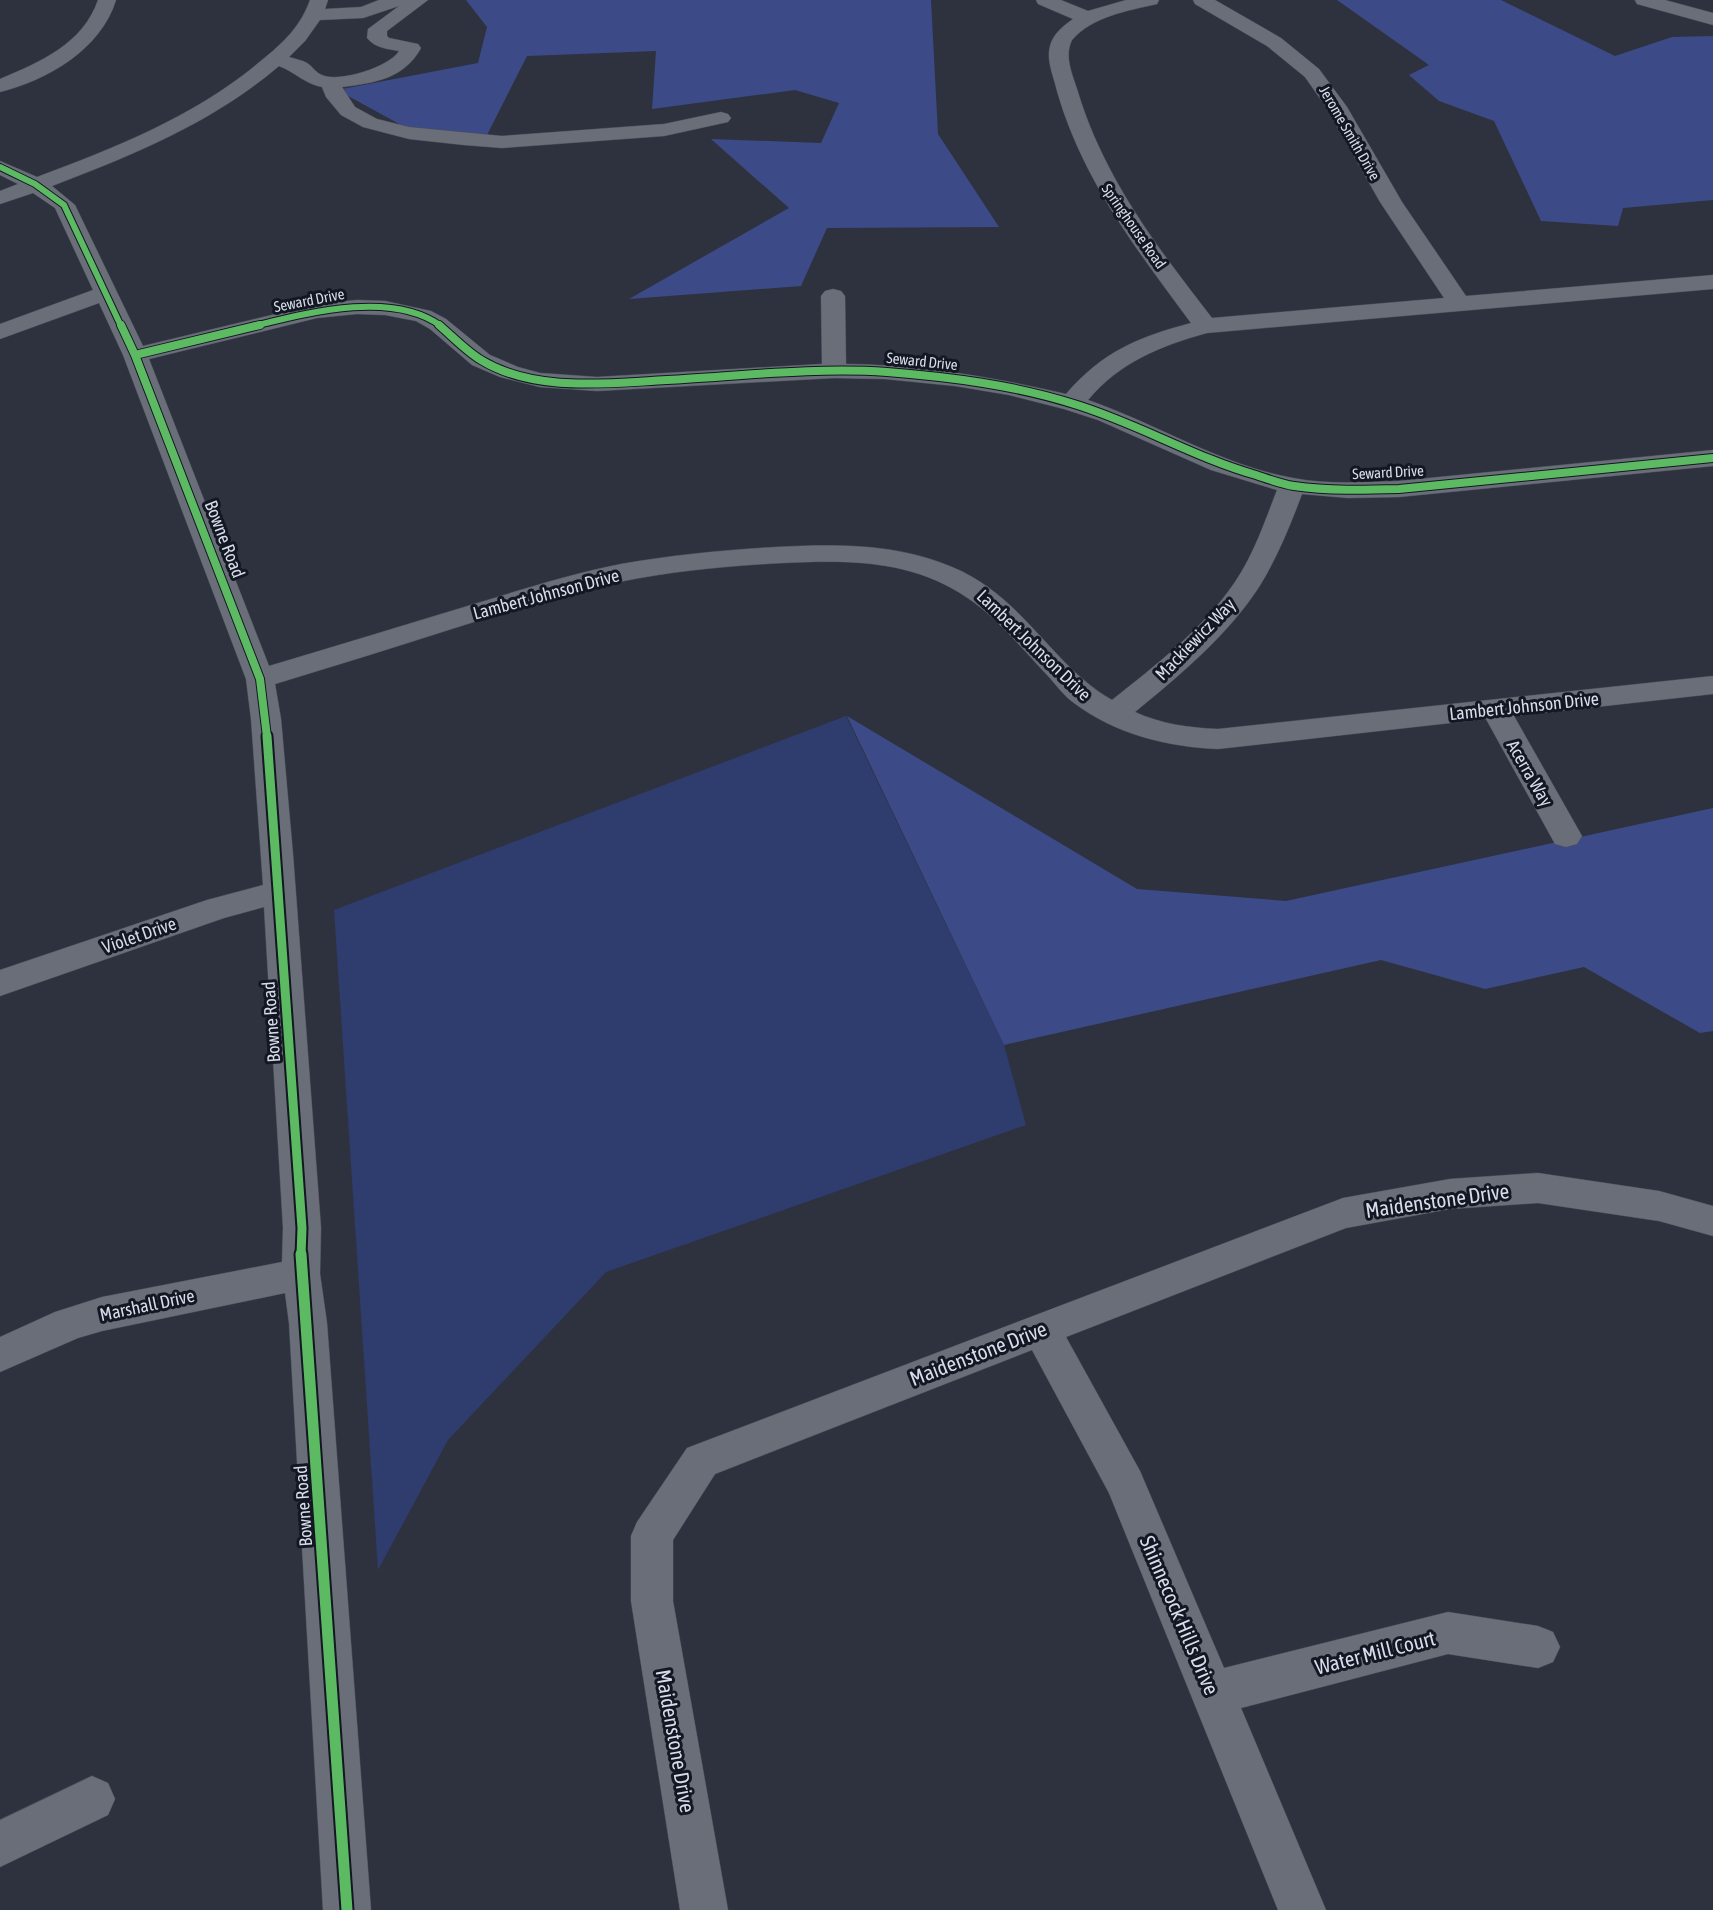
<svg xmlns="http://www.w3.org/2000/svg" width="1713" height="1910" font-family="'Asap Condensed',sans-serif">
  <rect width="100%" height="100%" fill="#2e323e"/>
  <path fill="#2f3c6e" d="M846 716 1004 1045 1026 1125 606 1272 448 1440 378 1570 334 910Z"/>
  <path fill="#3c4b87" d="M466 0H931L938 134 999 227 827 228 801 286 629 299 789 208 711 139 821 143 839 103 795 90 652 109 656 51 527 56 487 135 414 132 337 90 478 63 487 27Z
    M1337 0H1501L1615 56 1672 37 1713 36V200L1623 208 1618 226 1541 221 1494 121 1439 101 1409 75 1429 65Z
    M847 716 1137 889 1286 901 1713 808V1031L1700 1033 1584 967 1485 989 1381 960 1004 1045Z"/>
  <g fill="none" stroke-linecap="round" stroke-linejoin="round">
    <defs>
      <path id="minor" d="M98 0H116C101 49 48 80 0 92V79C40 62 83 44 98 0Z
        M310 0H328L325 9 361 7 379 0H428L387 31V36L389 38 418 44 421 48C404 79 374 83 342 87L355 107 377 119 409 127 502 136 664 124 721 112 728 114 731 118 728 122 664 136 502 148 464 145 409 139 363 127 341 115 326 97 322 87C305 84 295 72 279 66 212 123 133 155 52 186L75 205 143 346 317 304 357 300 385 301 431 311 446 319 490 355 518 367 540 373 597 377 822 364 821 296 825 291 833 289 841 291 845 296 846 364C921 365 993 377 1066 394 1103 351 1139 337 1191 323 1137 250 1082 179 1057 91 1054 77 1046 61 1050 46 1053 34 1063 26 1073 19L1038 4 1036 0H1061L1088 11 1126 0H1159L1157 4C1127 11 1093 16 1072 40 1064 56 1072 73 1077 89 1103 177 1157 247 1212 318L1444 298 1380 202 1326 107 1305 77 1267 46 1195 4 1193 0H1215L1281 38 1319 69 1347 107 1402 202 1466 296 1713 275V289L1207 333C1160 346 1120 362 1088 400 1157 424 1221 465 1293 478 1328 485 1365 482 1399 481L1713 450V466L1399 497 1348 498 1302 494C1290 526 1277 558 1259 587 1227 636 1180 675 1135 712 1161 724 1190 728 1218 729L1713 676V694L1514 716 1582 836 1577 844 1566 847 1555 844 1486 719 1218 749C1168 747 1115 734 1074 703 1064 696 1057 686 1049 677 1021 648 995 614 960 593 906 559 843 560 782 563 727 566 672 571 619 582 565 592 513 610 461 626 399 646 337 665 275 684L281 719 293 854 321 1228 320 1274 327 1323 371 1910H323L289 1323 285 1293 102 1331 78 1338 0 1372V1337L55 1312 102 1297 282 1262 283 1228 264 907 224 918 0 996V970L207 900 263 885 251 719 246 679 123 355 99 303 0 339V324L93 290 55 208 33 193 0 204V191L18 184 0 175V161L37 177C117 147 196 116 262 60 283 43 301 26 310 0ZM399 6 368 29 367 38C375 48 388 49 399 51 390 67 338 83 322 75 316 73 312 66 307 63 302 60 295 59 289 57L305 41 320 20 363 18ZM357 314 385 315 416 321 430 329 472 365 500 377 540 387 597 391 834 378 885 379 955 386 1009 395 1064 409 1098 420 1211 470 1277 490C1265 521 1254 554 1235 582 1203 629 1156 665 1112 700 1051 665 1023 596 952 567 896 543 835 544 776 547 724 550 672 555 621 564 570 574 521 590 471 605 404 625 337 646 269 666L149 359 317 318Z
        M1635 0H1665L1713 13V25L1637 4Z
        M1538 1173 1659 1191 1713 1206V1236L1659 1221 1538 1203 1450 1209 1346 1228 1066 1337 1140 1471 1224 1668 1448 1612 1538 1626 1553 1632 1560 1647 1553 1662 1538 1668 1448 1654 1241 1708 1326 1910H1278L1109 1493 1032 1350 715 1474 673 1540V1601L728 1910H680L631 1601V1536L637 1522 687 1448 1343 1198 1450 1179Z
        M92 1776 108 1783 115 1799 108 1815 0 1867V1820Z"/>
    </defs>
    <use href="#minor" stroke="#4a4d59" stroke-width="1"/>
    <use href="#minor" fill="#6a6e78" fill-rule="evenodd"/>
    <defs>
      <path id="cycleway-far3" d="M0 167 35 184 64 205 121 326
        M254 326C307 313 392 290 441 326"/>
      <path id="cycleway-far2" d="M121 325 135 355 260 679 267 737
        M439 325C452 336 466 351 481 360 535 393 608 383 667 380 740 376 815 367 887 372 950 377 1014 385 1074 404 1137 423 1193 457 1256 475 1268 479 1281 484 1294 486 1329 491 1364 490 1399 489L1713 458
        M135 355 260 325"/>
      <path id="cycleway-far1" d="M267 736 302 1228 301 1256"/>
      <path id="cycleway" d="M301 1254 347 1910"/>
    </defs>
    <use href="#cycleway-far3" stroke="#131721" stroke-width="8"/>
    <use href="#cycleway-far2" stroke="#131721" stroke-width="10"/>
    <use href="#cycleway-far1" stroke="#131721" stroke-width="13"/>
    <use href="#cycleway" stroke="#131721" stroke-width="15"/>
    <use href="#cycleway-far3" stroke="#5cba63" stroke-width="6"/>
    <use href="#cycleway-far2" stroke="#5cba63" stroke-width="8"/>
    <use href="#cycleway-far1" stroke="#5cba63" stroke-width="9"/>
    <use href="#cycleway" stroke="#5cba63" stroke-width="11"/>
  </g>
  <g text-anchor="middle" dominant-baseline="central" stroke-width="6" stroke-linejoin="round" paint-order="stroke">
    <g font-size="15" fill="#d7dcec" stroke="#131721">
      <text transform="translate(1350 133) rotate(60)">Jerome Smith Drive</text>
      <text transform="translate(1134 226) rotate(55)">Springhouse Road</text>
      <text transform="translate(309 300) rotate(-11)">Seward Drive</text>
      <text transform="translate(922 361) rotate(6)">Seward Drive</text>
      <text transform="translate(1388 472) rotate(-3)">Seward Drive</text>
    </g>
    <g font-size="18" fill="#d7dcec" stroke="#131721">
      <text transform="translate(225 539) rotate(69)">Bowne Road</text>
      <text transform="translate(546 594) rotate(-15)">Lambert Johnson Drive</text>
      <text transform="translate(1195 639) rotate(-46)">Mackiewicz Way</text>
      <text transform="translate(1034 645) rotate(44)">Lambert Johnson Drive</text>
      <text transform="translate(1524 706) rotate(-6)">Lambert Johnson Drive</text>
      <text transform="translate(1530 773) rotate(60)">Acerra Way</text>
      <text transform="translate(139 935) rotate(-19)">Violet Drive</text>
      <text transform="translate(271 1022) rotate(-94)">Bowne Road</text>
      <text transform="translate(147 1305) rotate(-12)">Marshall Drive</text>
      <text transform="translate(303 1506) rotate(-94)">Bowne Road</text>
    </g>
    <g font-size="21" fill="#d7dcec" stroke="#131721">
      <text transform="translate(1437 1200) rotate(-8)">Maidenstone Drive</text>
      <text transform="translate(978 1353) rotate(-21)">Maidenstone Drive</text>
      <text transform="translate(1180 1615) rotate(67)">Shinnecock Hills Drive</text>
      <text transform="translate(1375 1652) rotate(-14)">Water Mill Court</text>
      <text transform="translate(676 1741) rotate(80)">Maidenstone Drive</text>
    </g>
  </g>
</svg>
